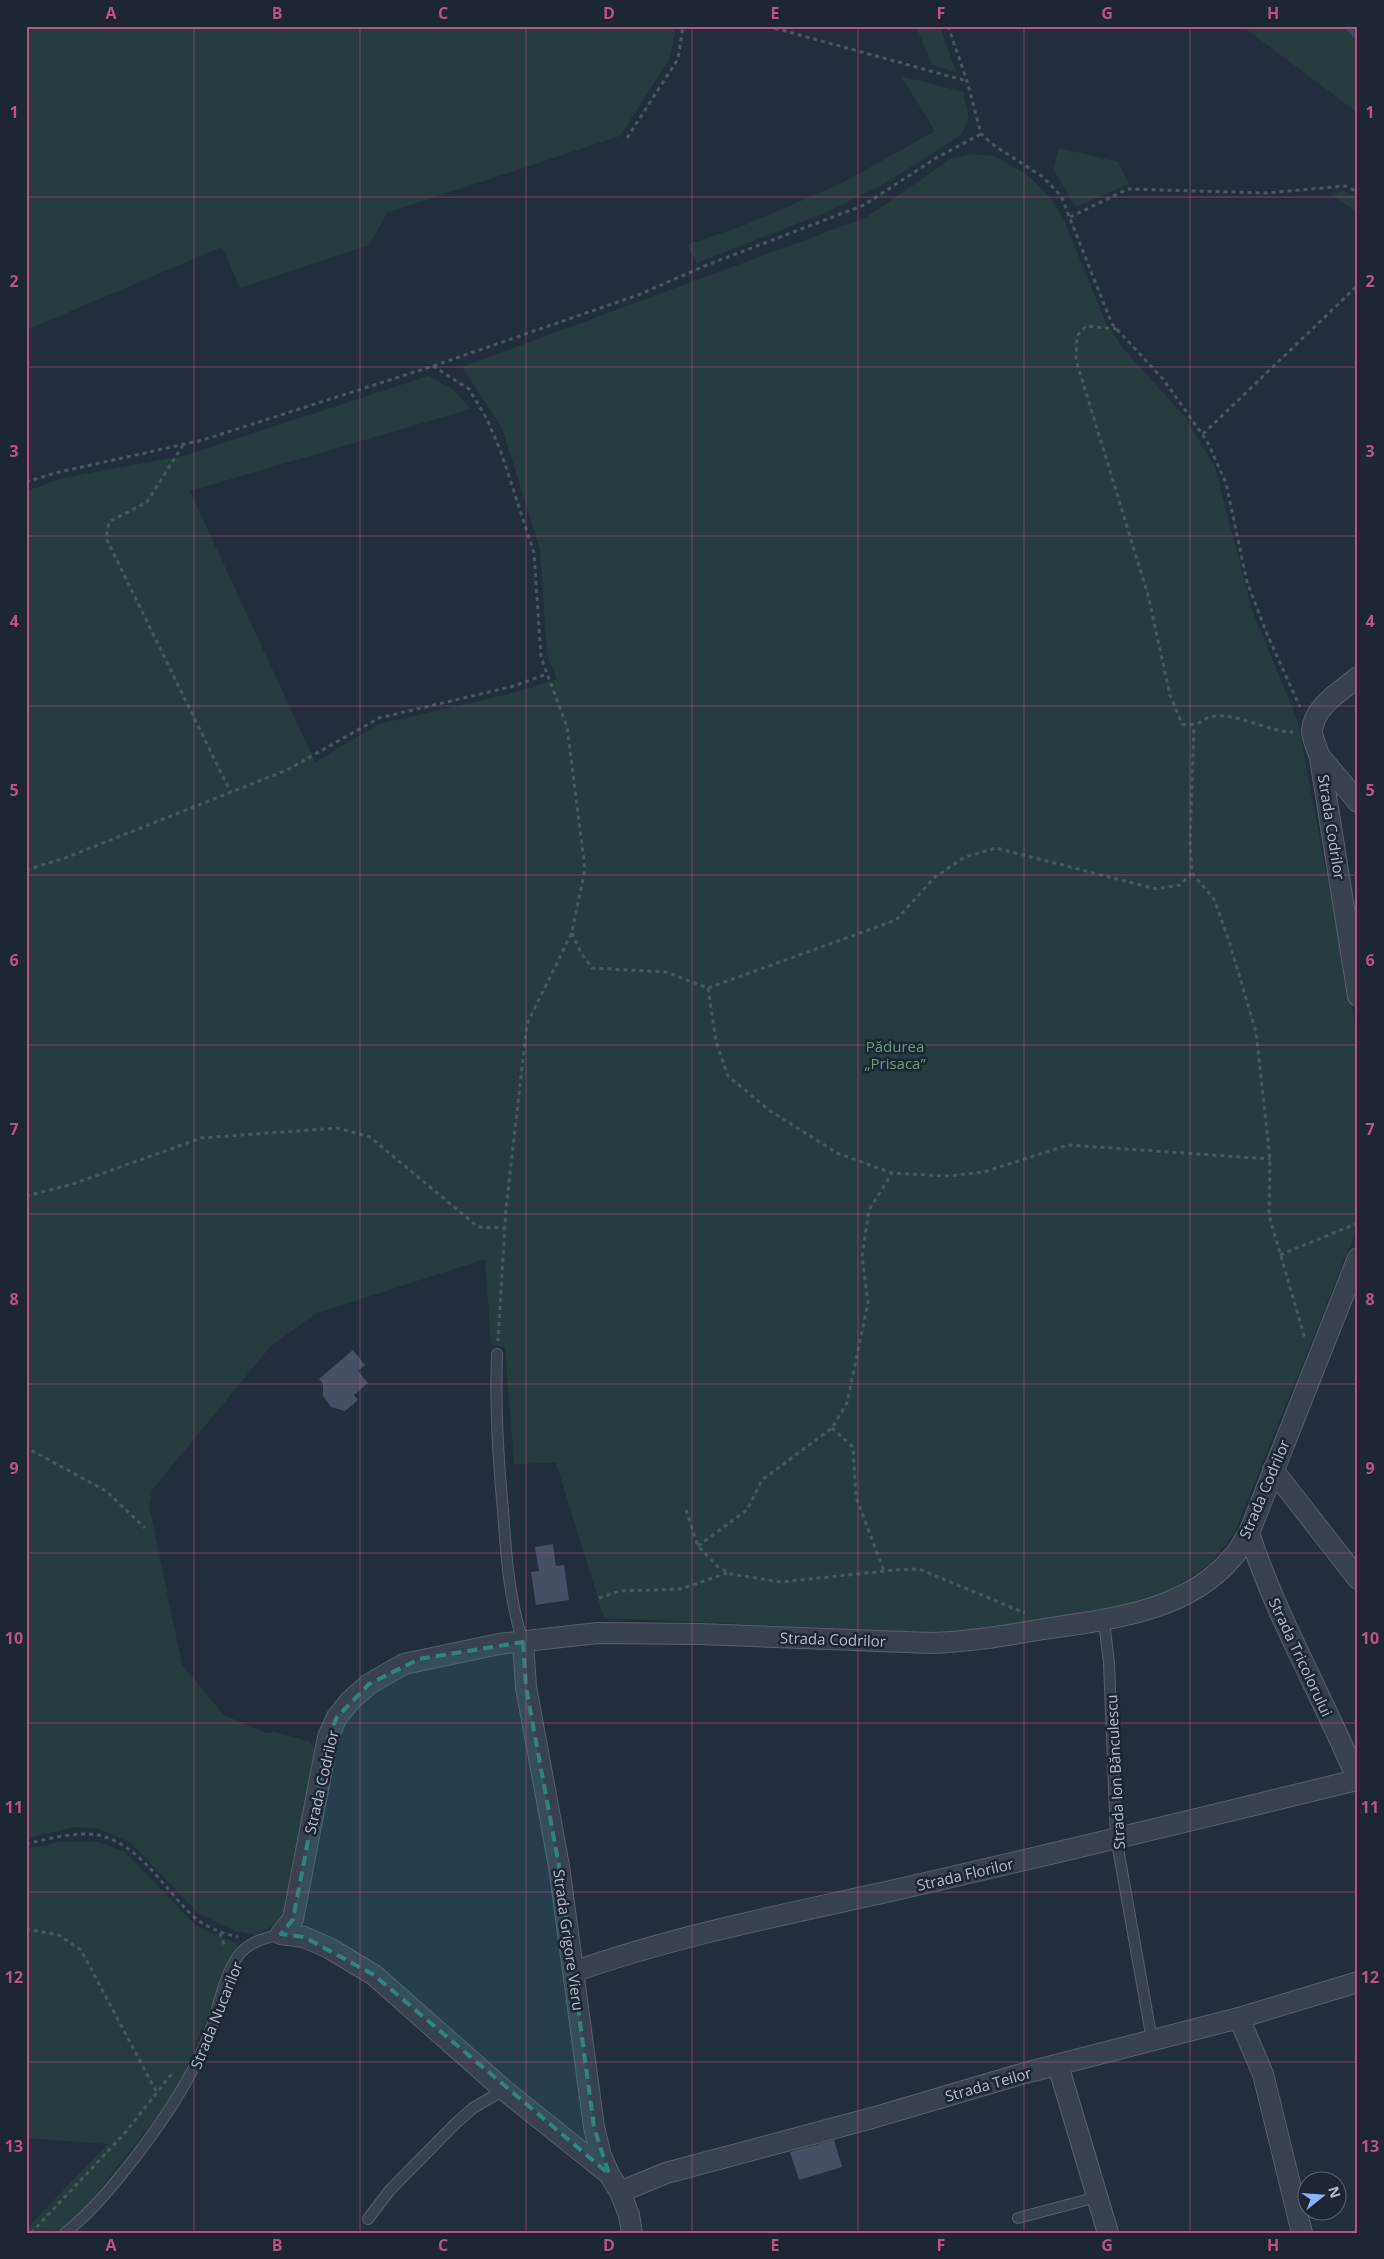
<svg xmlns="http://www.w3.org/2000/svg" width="1384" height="2259" font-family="'Open Sans',sans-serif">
  <rect width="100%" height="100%" fill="#242f3e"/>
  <path fill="#263c3f" d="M26 26H676L670 58 620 136 387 213 369 245 240 288 222 247 26 330Z
    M916 26H940L956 72 932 65Z
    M1242 26H1352L1358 32V113Z
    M901 76 963 92 969 118 961 135 884 184 827 212 697 263 687 245 745 225 842 183 935 131Z
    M1059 148 1118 162 1129 184 1076 207 1053 169Z
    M973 154 995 156 1030 177 1052 200 1064 220 1105 321 1123 348 1185 417 1215 467 1252 610 1297 719 1358 1040V1226L1234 1534 1210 1564 1166 1593 1105 1613 970 1634 604 1618 556 1463 514 1464 505 1347 491 1345 485 1259 315 1314 270 1347 152 1490 149 1505 182 1665 224 1715 266 1733 274 1732 309 1741 319 1755 282 1921 256 1935 235 1931 199 1914 131 1843 100 1829 77 1827 26 1838V491L63 478 187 455 428 376 451 388 471 409 190 491 315 762 379 724 516 692 557 679 547 656 540 549 502 428 462 367 867 217 952 158Z
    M1344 191 1358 197V212L1329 194Z
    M59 1842H99L125 1852 196 1926 238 1944 177 2091 86 2207 56 2233H26V2229L108 2144 26 2138V1849Z"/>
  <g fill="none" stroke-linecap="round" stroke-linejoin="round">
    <path stroke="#394c67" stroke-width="5.5" d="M1347 26 1358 38"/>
  </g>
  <path fill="#455162" d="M353 1350 365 1365 358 1371 368 1383 354 1395 358 1400 345 1411 331 1407 323 1396V1384L319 1379Z
    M553 1544 556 1566 564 1565 569 1600 536 1605 531 1572 539 1571 535 1547Z
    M834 2140 842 2167 799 2180 790 2152Z"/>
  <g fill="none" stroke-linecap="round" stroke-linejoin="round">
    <defs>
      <path id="service" d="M497 1354C495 1406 498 1458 503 1510 506 1555 509 1599 523 1642
        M1104 1621 1109 1663 1116 1837 1152 2040
        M1018 2218 1097 2197
        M368 2219 390 2190 455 2124 473 2108 504 2090
        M65 2233C93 2211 115 2183 137 2155 164 2119 188 2084 206 2042 218 2014 221 1981 238 1956 248 1942 265 1938 281 1934"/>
      <path id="minor" d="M1358 677C1340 692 1314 706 1312 731 1312 739 1318 750 1320 758L1358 996
        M1322 759 1358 802
        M1273 1470 1358 1579
        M1249 1533C1277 1619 1323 1697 1358 1781
        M523 1642 526 1687 559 1866 594 2127 601 2156 609 2174 620 2192 629 2215 632 2233
        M281 1934 293 1919 328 1737 337 1717 350 1701 369 1684 404 1664 499 1644 598 1633 699 1634 931 1643C970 1642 1007 1635 1044 1629 1110 1619 1186 1612 1232 1558 1239 1551 1243 1541 1249 1533L1358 1258
        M281 1934 304 1937 329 1948 374 1975 504 2090 609 2174
        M573 1972C678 1935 787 1914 895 1890 1050 1855 1204 1817 1357 1780
        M1239 2018 1263 2074 1302 2233
        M1058 2065 1108 2233
        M620 2192 666 2173 872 2118 1025 2073 1239 2018 1358 1982"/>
    </defs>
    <use href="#service" stroke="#565f6c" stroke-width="12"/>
    <use href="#minor" stroke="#565f6c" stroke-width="22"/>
    <path stroke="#44595c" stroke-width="3" stroke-dasharray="4 4" stroke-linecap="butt" d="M767 26 967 81
      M948 26 967 81 981 134 995 146 1043 177 1061 196 1112 324 1163 379 1207 441 1226 483 1247 582 1267 634 1300 707
      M627 138 678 59 683 26
      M1070 217 1128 189 1266 193 1345 186 1358 192
      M1117 329 1086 326 1077 336 1076 360 1148 595 1170 695 1182 724C1204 727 1201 717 1215 716 1240 714 1269 732 1293 732
      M433 366 469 389 487 419 501 452 534 553 541 657 567 727 585 869 572 932 527 1024 506 1208 498 1341
      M1203 434 1358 285
      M183 445 147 502 109 522 106 538 231 793
      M26 482 55 473 203 440 433 366 638 295 707 265 864 205 936 158 981 134
      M26 870 65 858 287 770 379 718 514 686 547 674
      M1192 873 1214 899 1229 941 1256 1032 1270 1159 1269 1215 1305 1339
      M572 933 581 953 592 968 666 972 708 988 896 920 935 877 965 857 996 848 1156 889 1180 885 1192 873 1190 842 1194 726
      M708 988 716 1042 728 1076 769 1110 837 1153 892 1173 948 1176 984 1172 1068 1145 1270 1159
      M26 1196 70 1185 201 1138 337 1128 370 1137 478 1227 505 1228
      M1280 1255 1358 1223
      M832 1428 853 1447 856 1497 884 1571
      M26 1445 29 1449 106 1491 145 1528
      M686 1510 698 1546 717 1566 731 1574 781 1582 895 1570 919 1569 1025 1613
      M698 1546 747 1510 762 1480 832 1428 847 1403 868 1303 862 1256 869 1210 892 1173
      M599 1598 620 1591 681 1589 727 1573
      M26 1844C46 1839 79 1831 98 1835 140 1844 164 1889 193 1916 205 1927 222 1933 238 1937
      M26 1929 59 1935 81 1950 157 2093
      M220 1933 225 1948
      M31 2233 124 2134 174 2071"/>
    <use href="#service" stroke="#38414e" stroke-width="10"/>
    <use href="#minor" stroke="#38414e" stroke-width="20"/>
  </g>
  <path fill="#308480" fill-opacity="0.2" stroke="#308480" stroke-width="4" stroke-dasharray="10 6" stroke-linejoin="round" d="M523 1642 526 1687 559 1866 594 2127 609 2174 374 1975 304 1937 281 1934 293 1919 328 1737 337 1717 369 1684 419 1659Z"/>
  <path fill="none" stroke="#bd5182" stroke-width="1" stroke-opacity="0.55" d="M194 26V2233M360 26V2233M526 26V2233M692 26V2233M858 26V2233M1024 26V2233M1190 26V2233M26 197H1358M26 367H1358M26 536H1358M26 706H1358M26 875H1358M26 1045H1358M26 1214H1358M26 1384H1358M26 1553H1358M26 1723H1358M26 1892H1358M26 2062H1358"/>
  <g text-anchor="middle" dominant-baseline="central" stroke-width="5" stroke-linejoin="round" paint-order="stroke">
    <g font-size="15" fill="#b4bcc9" stroke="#1d2633">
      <text transform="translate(1332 827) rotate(81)">Strada Codrilor</text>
      <text transform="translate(1264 1489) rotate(-67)">Strada Codrilor</text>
      <text transform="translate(833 1639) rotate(2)">Strada Codrilor</text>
      <text transform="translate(1301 1657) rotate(65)">Strada Tricolorului</text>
      <text transform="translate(1115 1772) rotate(-93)">Strada Ion Bănculescu</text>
      <text transform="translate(321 1782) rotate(-77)">Strada Codrilor</text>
      <text transform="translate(965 1874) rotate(-13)">Strada Florilor</text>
      <text transform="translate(569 1940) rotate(82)">Strada Grigore Vieru</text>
      <text transform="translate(216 2015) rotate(-68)">Strada Nucarilor</text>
      <text transform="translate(988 2084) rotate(-16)">Strada Teilor</text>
    </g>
    <g font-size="15" fill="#6b9a76" stroke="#1d2633">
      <text x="895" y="1046">Pădurea<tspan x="895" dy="17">„Prisaca”</tspan></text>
    </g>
  </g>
  <rect width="1384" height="2259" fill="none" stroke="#1d2633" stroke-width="55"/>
  <g transform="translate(1322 2196) rotate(73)"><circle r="24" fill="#1d2633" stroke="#59626f"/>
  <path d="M0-4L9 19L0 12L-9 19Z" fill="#8ab4f8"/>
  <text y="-8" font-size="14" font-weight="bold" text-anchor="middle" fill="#b4bcc9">N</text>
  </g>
  <rect x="28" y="28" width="1328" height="2204" fill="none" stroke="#bd5182" stroke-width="2"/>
  <g font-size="16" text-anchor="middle" font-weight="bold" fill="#bd5182">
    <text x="111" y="19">A</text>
    <text x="277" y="19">B</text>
    <text x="443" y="19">C</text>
    <text x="609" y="19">D</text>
    <text x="775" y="19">E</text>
    <text x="941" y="19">F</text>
    <text x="1107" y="19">G</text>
    <text x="1273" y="19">H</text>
    <text x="14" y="118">1</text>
    <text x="1370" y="118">1</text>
    <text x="14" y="287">2</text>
    <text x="1370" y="287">2</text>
    <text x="14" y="457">3</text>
    <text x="1370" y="457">3</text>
    <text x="14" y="627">4</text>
    <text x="1370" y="627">4</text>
    <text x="14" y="796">5</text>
    <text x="1370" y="796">5</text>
    <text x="14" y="966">6</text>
    <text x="1370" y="966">6</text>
    <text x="14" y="1135">7</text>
    <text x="1370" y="1135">7</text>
    <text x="14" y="1305">8</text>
    <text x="1370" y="1305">8</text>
    <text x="14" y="1474">9</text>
    <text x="1370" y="1474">9</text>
    <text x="14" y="1644">10</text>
    <text x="1370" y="1644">10</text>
    <text x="14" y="1813">11</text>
    <text x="1370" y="1813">11</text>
    <text x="14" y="1983">12</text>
    <text x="1370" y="1983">12</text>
    <text x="14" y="2152">13</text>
    <text x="1370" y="2152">13</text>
    <text x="111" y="2251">A</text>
    <text x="277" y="2251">B</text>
    <text x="443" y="2251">C</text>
    <text x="609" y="2251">D</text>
    <text x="775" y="2251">E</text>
    <text x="941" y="2251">F</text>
    <text x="1107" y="2251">G</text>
    <text x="1273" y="2251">H</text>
  </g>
</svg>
